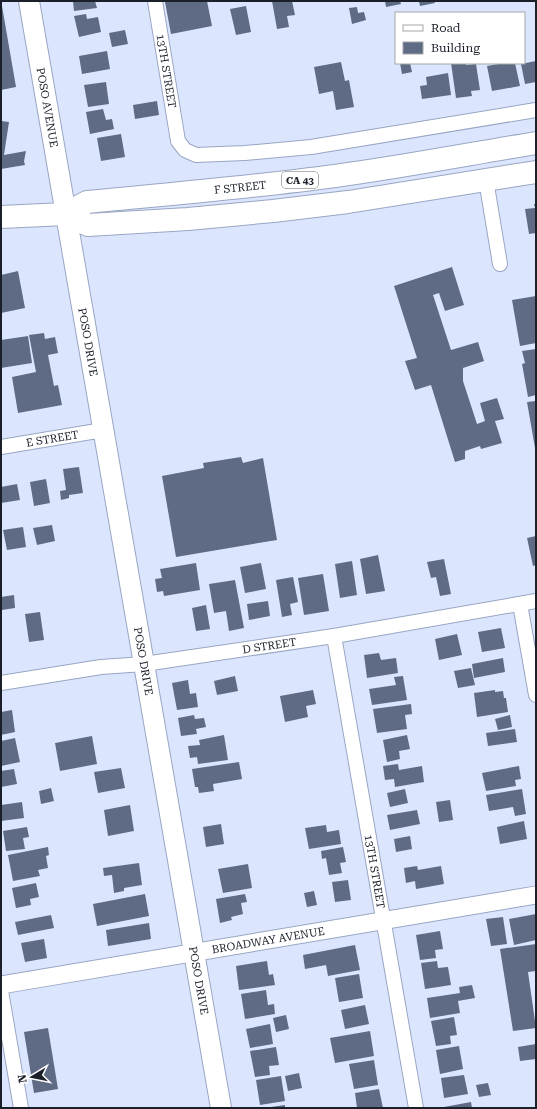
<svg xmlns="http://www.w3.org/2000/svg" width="537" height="1109" font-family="'Roboto Serif',serif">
  <rect width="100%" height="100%" fill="#dbe6fe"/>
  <path fill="#5f6b85" d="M73 1H95L97 8 74 11Z
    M170 1H207L212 26 171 34 165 2Z
    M272 1H292L295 15 287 16 289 27 277 29Z
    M385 1H400L401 4 386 7Z
    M419 1H434L435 3 420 6Z
    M1 6H2L16 87 1 90Z
    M246 6 251 32 236 35 230 9Z
    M357 7 358 13 364 12 366 20 352 24 349 8Z
    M86 14 87 19 98 17 101 32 79 37 74 16Z
    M125 30 128 44 112 47 109 33Z
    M107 51 110 69 82 74 79 56Z
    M536 61V82L525 84 521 64Z
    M341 62 345 81 349 80 354 107 336 110 333 91 319 94 314 67Z
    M400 63H410L412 72 402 74Z
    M451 63H466V65L476 64 480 90 471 91 472 96 456 98Z
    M504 63H515L520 86 492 91 487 66Z
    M448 73 451 95 422 99 420 86 427 85 426 77Z
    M106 82 109 104 88 107 84 85Z
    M157 101 159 115 135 119 133 105Z
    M103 109 106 120 112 119 114 129 90 134 86 112Z
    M1 121 9 122 4 155 26 151 24 161 25 165 1 169Z
    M121 134 125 157 101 161 97 138Z
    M534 204H536V233L529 234 525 209 535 208Z
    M452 267 464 305 445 311 439 293 433 295 451 350 478 342 484 361 463 368V381L477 424 485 421 480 403 497 398 504 419 495 421 502 443 481 449 480 446 465 451V459L455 462 431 385 415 390 405 361 417 358 394 286Z
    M18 271 25 308 1 313V275Z
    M536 296V343L520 346 512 300Z
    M44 333 45 339 55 337 58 353 48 355 54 386 58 385 62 405 18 413 12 377 36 372 29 335Z
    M28 336 32 363 1 368V340Z
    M536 349V395L528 397 522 364 525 363 522 351Z
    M536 401V448H535L527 402Z
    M241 457 243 463 263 458 277 540 176 557 162 476 204 468 203 463Z
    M79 467 83 493 69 495V498L61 500 60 491 66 490 63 469Z
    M46 479 50 503 34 506 30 482Z
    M17 484 20 500 1 503V487Z
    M52 525 55 541 37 545 33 528Z
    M23 527 26 547 7 550 3 530Z
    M536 536V565L533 566 527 538Z
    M378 555 385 591 366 594 360 559Z
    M444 559 451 594 440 596 436 577 431 578 427 562Z
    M352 561 357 595 340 598 335 564Z
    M196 563 200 590 164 596 163 591 157 592 155 579 162 578 160 569Z
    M261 563 266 589 245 593 240 567Z
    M323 574 329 611 304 615 298 578Z
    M293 577 298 602 290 604 292 615 282 617 276 580Z
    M235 580 244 628 229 631 226 611 214 613 209 584Z
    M14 595 15 608 2 610 1 597Z
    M268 601 270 616 249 620 247 604Z
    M206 605 210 629 196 631 192 608Z
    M40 612 44 640 29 642 25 614Z
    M501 628 505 648 482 652 478 632Z
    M457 634 462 655 439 660 435 639Z
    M379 653 381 660 396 658 398 673 367 678 364 655Z
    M503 658 505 672 474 678 472 664Z
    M471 668 475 685 458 688 454 671Z
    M235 676 238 691 217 695 214 681Z
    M403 676 407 700 372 705 369 689 396 685 394 677Z
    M188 680 190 694 196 693 198 707 177 710 172 683Z
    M313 690 316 704 306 706 308 717 285 722 280 696Z
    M495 690V692L503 691 504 698H506L508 712 477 717 474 693Z
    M411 704 412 714 405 715 407 729 377 733 373 709Z
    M12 710 15 732 1 735V712Z
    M194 715 195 719 204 718 206 727 196 729 197 734 181 736 178 718Z
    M510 715 512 727 498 730 495 719Z
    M515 729 517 742 488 746 486 733Z
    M224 735 228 760 198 764 197 757 190 758 188 746 200 745 199 740Z
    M407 735 410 749 399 751 400 759 387 762 383 740Z
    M92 736 97 764 60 771 55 743Z
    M15 738 20 762 1 766V741Z
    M239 762 242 779 213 784 214 791 199 793 198 787H195L192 769Z
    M398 764 399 770 422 766 424 782 395 787 394 779 385 780 383 766Z
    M519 766 521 779 515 780 516 786 486 791 482 773Z
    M121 768 125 788 98 793 94 772Z
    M14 769 17 784 1 787V771Z
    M51 788 54 801 41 804 39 791Z
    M405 789 408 803 390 807 387 793Z
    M522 789 526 814 515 816 513 807 489 811 486 795Z
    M450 800 453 820 439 822 436 802Z
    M22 802 24 818 1 821V805Z
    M130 805 134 831 108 836 104 810Z
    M417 810 420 824 390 830 387 815Z
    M524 821 527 839 500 844 497 827Z
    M221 824 224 844 206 847 203 827Z
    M326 825 327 832 339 830 341 844 309 849 305 828Z
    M27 827 29 837 23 838 25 849 6 851 3 831Z
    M410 836 412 849 396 852 394 839Z
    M48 847 49 855 46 856 48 868 38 870 40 876 13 881 8 855Z
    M343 847 346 862 340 863 342 873 329 875 326 858 322 859 321 851Z
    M139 863 142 885 124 888V891L114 893 112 875 104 876 103 868Z
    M248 864 252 888 223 893 218 869Z
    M417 866 418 870 441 866 444 884 416 889 415 881 406 883 404 868Z
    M348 880 351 900 335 902 332 882Z
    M36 883 39 897 30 899 31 905 16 908 12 888Z
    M314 891 317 905 307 907 304 893Z
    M145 894 149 916 97 926 93 904Z
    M245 894 247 902 241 903 243 914 231 917 232 920 220 923 216 899Z
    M536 914V940L514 945 509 919Z
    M51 915 54 928 18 935 15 922Z
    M503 917 507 944 491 946 486 919Z
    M149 923 151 939 108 946 106 930Z
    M440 931 443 949 435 950 436 958 420 960 416 935Z
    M44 939 47 958 25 962 21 943Z
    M536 944V971L528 972 536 1028 513 1031 500 949Z
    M355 945 360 970 328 976 326 965 305 969 303 955Z
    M267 961 269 975 273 974 275 985 239 990 236 966Z
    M437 961 438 968 448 967 451 985 425 989 421 963Z
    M359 974 363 998 339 1002 335 978Z
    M472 985 475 998 458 1001 460 1013 430 1018 427 998 460 993 459 987Z
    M266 990 268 1005 274 1004 275 1014 245 1019 241 994Z
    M365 1005 369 1024 345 1029 341 1010Z
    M286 1015 289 1029 276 1032 273 1018Z
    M454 1017 457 1035 450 1036 451 1044 436 1046 431 1021Z
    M270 1024 273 1044 250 1048 246 1029Z
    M48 1028 58 1089 34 1093 24 1032Z
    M370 1031 374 1056 335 1063 330 1038Z
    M536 1044V1059L520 1061 518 1047Z
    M459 1046 463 1069 440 1074 436 1050Z
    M276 1047 279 1065 269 1066 270 1075 255 1077 250 1051Z
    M374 1060 378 1085 354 1089 349 1064Z
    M299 1073 302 1088 288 1091 285 1076Z
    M464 1075 468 1094 444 1098 441 1078Z
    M281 1076 285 1101 260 1105 256 1080Z
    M488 1083 491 1095 479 1097 476 1085Z
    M379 1089 383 1108H357L355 1093Z
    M471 1102 472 1108H444V1107Z
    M285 1105V1108H272L271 1107Z"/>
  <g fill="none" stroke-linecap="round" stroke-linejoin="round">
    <defs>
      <g id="minor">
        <path id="s1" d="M155 1 178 141 185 150 196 155 245 153 311 147 536 110"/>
        <path d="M486 180 500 264"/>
        <path id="s2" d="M1 447 103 430"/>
        <path d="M520 604 536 695"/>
        <path id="s3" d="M334 636 416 1108"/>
        <path id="s4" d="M1 683 101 667 144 664 334 636 536 601"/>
        <path d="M1 991 21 1108"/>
      </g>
      <g id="tertiary">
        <path id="s5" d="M1 985 536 895"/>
      </g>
      <g id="secondary">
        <path id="s6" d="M29 1 221 1108"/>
      </g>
      <g id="primary">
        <path d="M65 214 88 225 188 219 273 211 348 202 536 172"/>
        <path id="s7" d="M1 217 65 214 87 202C170 194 253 187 335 176 402 167 469 154 536 143"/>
      </g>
    </defs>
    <use href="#minor" stroke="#99a6c2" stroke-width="16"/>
    <use href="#tertiary" stroke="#99a6c2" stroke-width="19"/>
    <use href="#secondary" stroke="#99a6c2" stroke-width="22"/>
    <use href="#primary" stroke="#99a6c2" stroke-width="24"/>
    <use href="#minor" stroke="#fff" stroke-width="14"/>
    <use href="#tertiary" stroke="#fff" stroke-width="17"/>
    <use href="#secondary" stroke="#fff" stroke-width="20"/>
    <use href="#primary" stroke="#fff" stroke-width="22"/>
  </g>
  <g text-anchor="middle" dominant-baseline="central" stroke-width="4" stroke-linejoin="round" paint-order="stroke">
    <rect fill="#fff" stroke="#5f6269" stroke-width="1" x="282" y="172" width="36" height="16" rx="3"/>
    <g font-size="10" font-weight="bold" fill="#1a1f29">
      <text x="300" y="180">CA 43</text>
    </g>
    <g font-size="11" fill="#1a1f29" stroke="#fff">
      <text stroke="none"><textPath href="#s1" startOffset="71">13TH STREET</textPath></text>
      <text stroke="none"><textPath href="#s6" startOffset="108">POSO AVENUE</textPath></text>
      <text stroke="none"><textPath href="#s7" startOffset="243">F STREET</textPath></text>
      <text stroke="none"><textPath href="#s6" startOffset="346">POSO DRIVE</textPath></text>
      <text stroke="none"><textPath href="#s2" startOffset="52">E STREET</textPath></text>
      <text stroke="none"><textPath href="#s4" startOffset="271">D STREET</textPath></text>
      <text stroke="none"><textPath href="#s6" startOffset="670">POSO DRIVE</textPath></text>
      <text stroke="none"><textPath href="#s3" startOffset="239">13TH STREET</textPath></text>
      <text stroke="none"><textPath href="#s5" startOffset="271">BROADWAY AVENUE</textPath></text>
      <text stroke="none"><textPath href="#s6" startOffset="994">POSO DRIVE</textPath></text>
    </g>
  </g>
  <rect width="537" height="1109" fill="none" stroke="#1a1f29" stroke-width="4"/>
  <rect x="395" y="12" width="130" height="52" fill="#ffffff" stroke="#a3a5a9"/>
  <rect x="403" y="25" width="20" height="6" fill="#ffffff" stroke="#a3a5a9"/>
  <text x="431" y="32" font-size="12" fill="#1a1f29">Road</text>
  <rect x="403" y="42" width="20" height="12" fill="#5f6b85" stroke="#a3a5a9"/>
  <text x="431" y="52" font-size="12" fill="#1a1f29">Building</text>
  <g transform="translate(32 1077) rotate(260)" stroke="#ffffff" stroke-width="3" paint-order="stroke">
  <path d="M0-3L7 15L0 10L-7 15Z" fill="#1a1f29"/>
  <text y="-6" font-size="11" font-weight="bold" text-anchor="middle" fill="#1a1f29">N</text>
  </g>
</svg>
